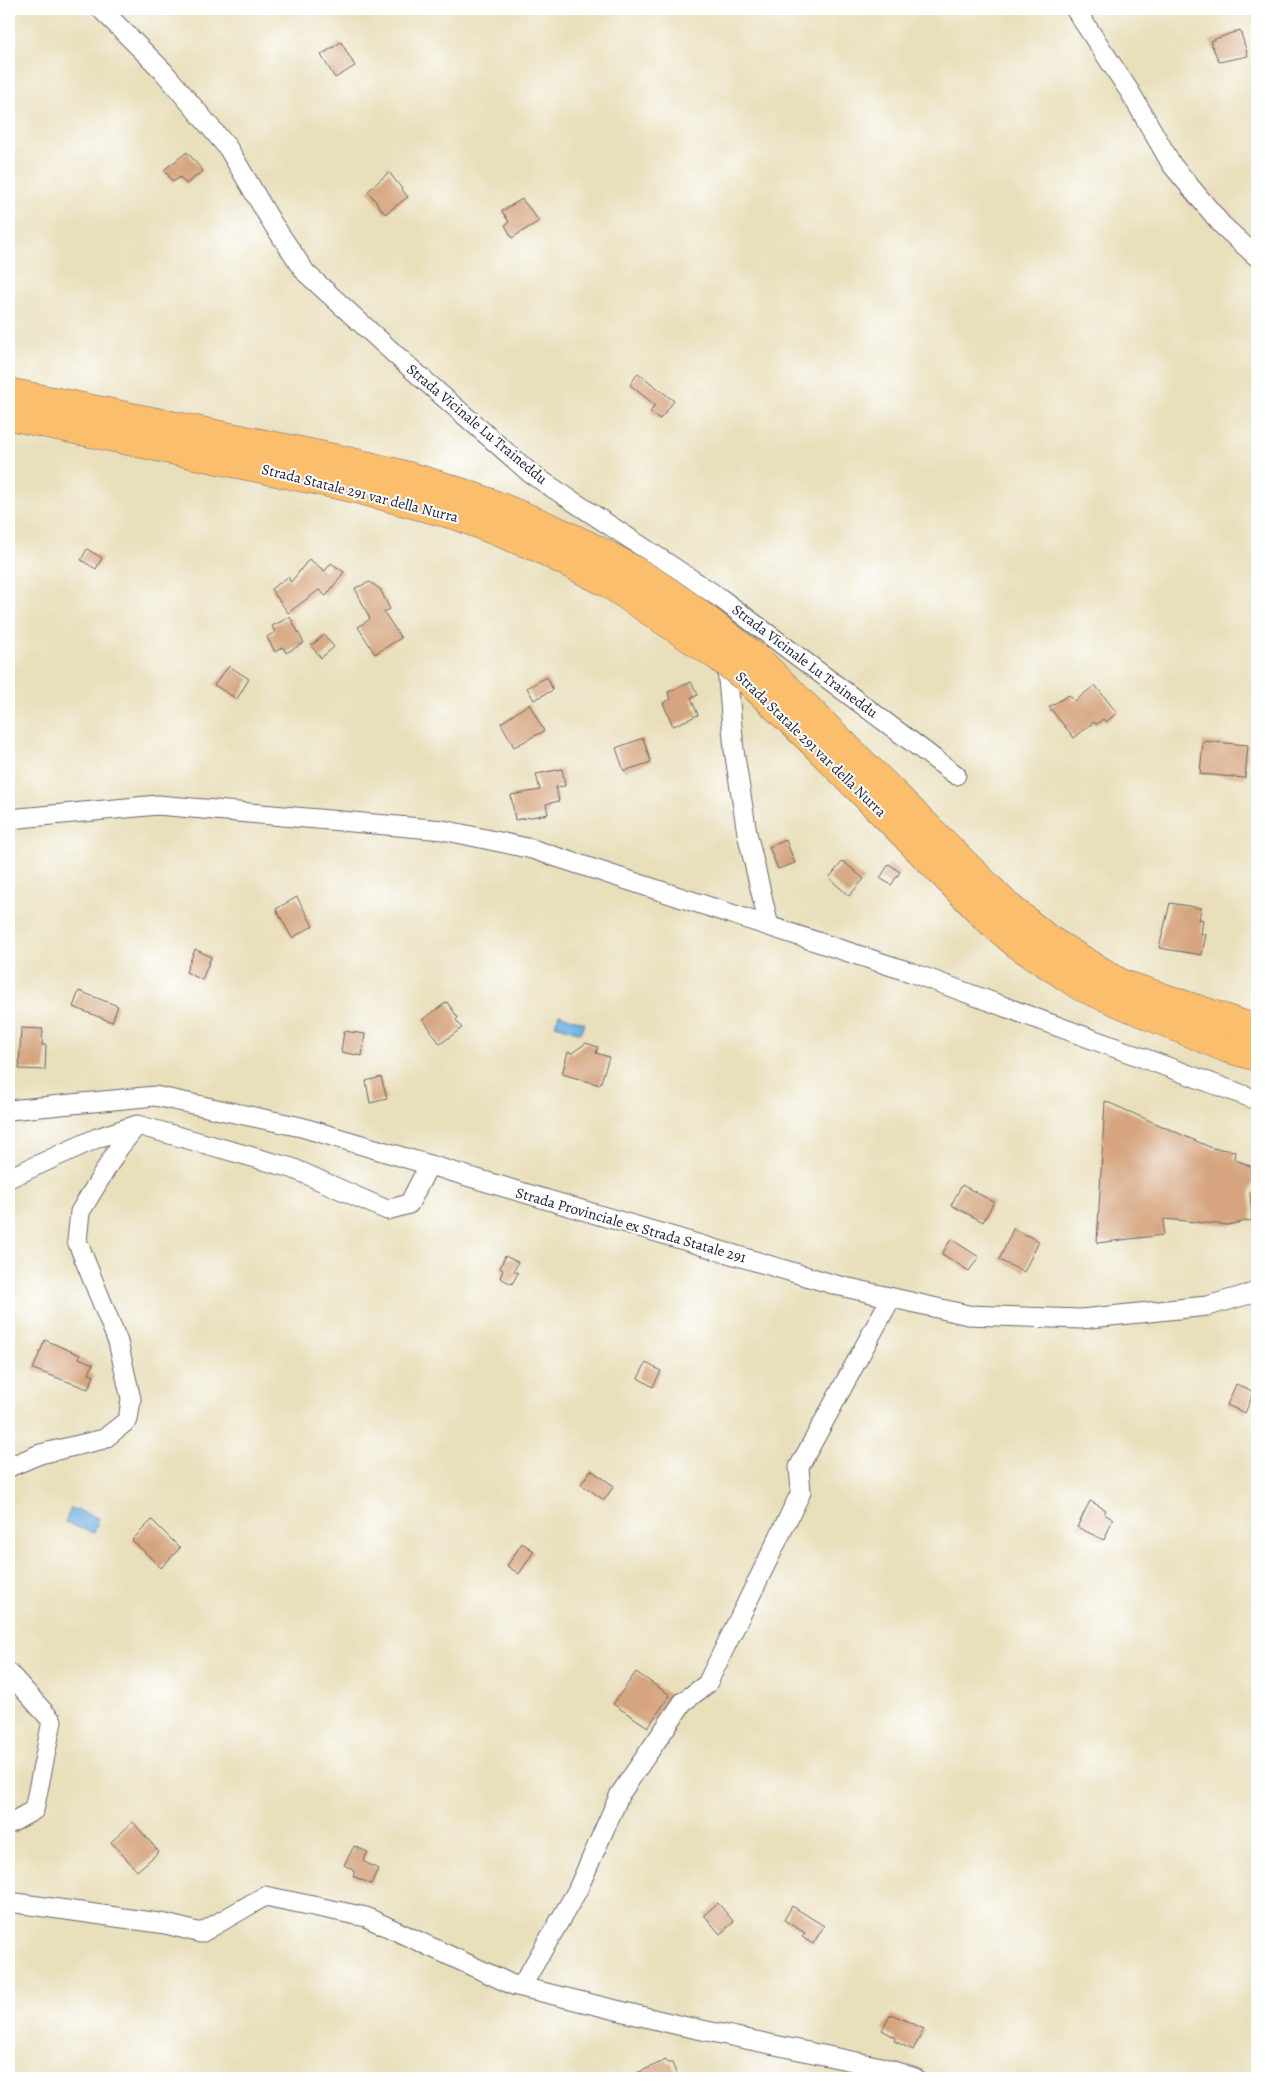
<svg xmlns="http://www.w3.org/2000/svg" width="1266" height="2087" font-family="Alegreya,serif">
  <rect width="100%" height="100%" fill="#fff"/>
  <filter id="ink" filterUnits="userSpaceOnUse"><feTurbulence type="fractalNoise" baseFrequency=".02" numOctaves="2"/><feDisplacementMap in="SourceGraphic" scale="10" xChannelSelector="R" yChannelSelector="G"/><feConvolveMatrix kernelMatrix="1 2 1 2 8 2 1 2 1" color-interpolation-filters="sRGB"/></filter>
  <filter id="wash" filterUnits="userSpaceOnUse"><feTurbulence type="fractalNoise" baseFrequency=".0096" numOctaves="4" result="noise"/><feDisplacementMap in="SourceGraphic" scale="20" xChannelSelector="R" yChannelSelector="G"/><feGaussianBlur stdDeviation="1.12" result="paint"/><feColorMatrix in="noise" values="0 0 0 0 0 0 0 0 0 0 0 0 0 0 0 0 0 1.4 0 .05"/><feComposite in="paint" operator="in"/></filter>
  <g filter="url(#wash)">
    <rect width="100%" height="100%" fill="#e9dfbb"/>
    <path fill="#6eb0e3" stroke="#48698f" d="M559 1014 585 1023 581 1033 555 1025Z
      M71 1508 99 1518 94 1533 65 1523Z"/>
    <g id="blocks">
      <path fill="#d6a57f" d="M1240 30 1248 56 1219 62 1210 41Z
        M341 42 355 66 335 78 321 55Z
        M187 152 203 171 186 184 180 177 173 182 164 170Z
        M389 172 408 197 385 214 368 191Z
        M522 199 539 221 512 238 505 225 509 222 502 211Z
        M638 373 674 401 660 419 650 412 655 405 630 385Z
        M87 549 102 558 96 569 81 560Z
        M309 559 325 571 331 563 344 572 326 596 319 590 288 613 271 589 288 577 291 582Z
        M370 582 380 589 390 609 384 612 401 638 375 654 358 627 370 619 355 588Z
        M290 617 304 643 286 653 283 647 275 652 267 637 275 632 272 626Z
        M324 635 334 647 321 658 311 646Z
        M229 666 249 679 237 699 214 685Z
        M547 677 553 690 534 700 527 688Z
        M691 682 698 695 691 698 698 715 673 726 663 703 671 699 668 692Z
        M1095 685 1117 713 1106 722 1103 719 1096 725 1094 722 1074 738 1049 707 1069 695 1075 701Z
        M529 704 544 731 514 747 501 723Z
        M643 738 651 762 624 771 616 748Z
        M1203 741 1248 745 1245 778 1200 774Z
        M562 769 565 786 556 787 559 801 546 804 548 814 515 820 511 795 540 790 536 774Z
        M786 840 795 863 778 869 769 847Z
        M843 861 864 879 849 896 829 878Z
        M889 864 900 872 891 885 880 878Z
        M297 897 313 926 292 938 276 909Z
        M1170 903 1201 908 1199 919 1203 920 1201 933 1206 934 1202 955 1159 948Z
        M195 949 211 957 202 980 186 972Z
        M79 991 118 1006 112 1022 73 1007Z
        M447 1002 458 1018 456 1020 462 1028 440 1044 423 1019Z
        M21 1028 43 1029 42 1045H46L45 1070 19 1069Z
        M344 1031 365 1034 362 1056 341 1052Z
        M586 1043 598 1047 596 1053 609 1057 600 1085 562 1074 568 1052 572 1053Z
        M381 1077 387 1099 370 1103 366 1081Z
        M1105 1101 1212 1148 1235 1151 1234 1159 1257 1169 1250 1193 1252 1220 1228 1225 1164 1219 1163 1235 1097 1243Z
        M962 1185 994 1202 983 1222 951 1205Z
        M1013 1229 1039 1241 1024 1272 999 1260Z
        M951 1239 979 1257 969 1271 942 1254Z
        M505 1256 518 1262 514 1271 518 1273 512 1284 500 1278 503 1270 500 1268Z
        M45 1340 80 1355 79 1358 93 1364 89 1374 94 1376 88 1389 33 1369Z
        M646 1363 661 1371 653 1387 638 1378Z
        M1236 1384 1254 1392 1245 1413 1227 1405Z
        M591 1470 614 1486 604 1500 581 1484Z
        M1090 1501 1106 1510 1104 1514 1113 1519 1104 1540 1077 1527Z
        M152 1520 180 1548 161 1568 132 1540Z
        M522 1543 534 1551 519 1574 507 1566Z
        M636 1672 670 1695 648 1727 613 1704Z
        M133 1822 159 1852 137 1871 111 1842Z
        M354 1846 368 1852 363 1861 378 1869 371 1884 353 1876 355 1871 344 1865Z
        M718 1903 734 1922 720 1934 704 1915Z
        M792 1906 824 1926 813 1944 802 1937 805 1933 784 1920Z
        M891 2014 924 2029 913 2050 894 2041 896 2038 882 2030Z
        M666 2060 668 2063H672L678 2078H626Z"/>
    </g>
  </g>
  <g filter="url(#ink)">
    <use href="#blocks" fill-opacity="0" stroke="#686468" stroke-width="1"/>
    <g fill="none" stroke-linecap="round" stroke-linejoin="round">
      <defs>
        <path id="minor" d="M101 9 163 71 228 148 271 221 306 273 398 357 530 473 720 598 956 775
          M1075 9 1130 92 1172 165 1222 225 1257 257
          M726 656 734 750 747 833 769 926
          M9 819 158 805 443 830 532 849 913 973 1257 1100
          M9 1110 155 1096 301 1127 836 1285 968 1315 1081 1319 1207 1306 1257 1292
          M9 1178 97 1138 137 1125 292 1168 387 1210 409 1204 429 1165
          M9 1467 40 1454 104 1439 128 1420 131 1399 118 1342 77 1241 80 1212 118 1149 137 1125
          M9 1673 52 1721 34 1810 9 1824
          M9 1902 166 1924 201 1933 265 1896 366 1917 513 1985 678 2025 881 2067 915 2078
          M521 1987 577 1891 620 1794 683 1702 707 1684 801 1492 799 1467 891 1298"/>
        <path id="highway" d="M9 392 231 437
          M9 416 228 462
          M759 660 1007 905 1050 940 1121 983 1257 1029
          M744 677 811 741 986 918 1016 944 1081 987 1225 1048 1257 1057"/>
      </defs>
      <use href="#minor" stroke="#686468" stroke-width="21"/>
      <use href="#highway" stroke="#686468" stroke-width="29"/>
      <use href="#minor" stroke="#fff" stroke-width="19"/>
      <use href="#highway" stroke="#fabe6d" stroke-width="28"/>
      <defs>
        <path id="highway-bridge" d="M231 437C310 453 391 467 467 494 536 519 607 550 668 591 699 612 729 636 759 660
          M228 462 356 489 460 517 540 549 607 583 718 657 744 677"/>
      </defs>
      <use href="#highway-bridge" stroke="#686468" stroke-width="29" stroke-linecap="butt"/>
      <use href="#highway-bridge" stroke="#fabe6d" stroke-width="28"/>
    </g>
  </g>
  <g text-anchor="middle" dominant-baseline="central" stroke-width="4" stroke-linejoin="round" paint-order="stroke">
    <g font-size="15" fill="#22223b" stroke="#fff">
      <text transform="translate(477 424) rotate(40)">Strada Vicinale Lu Traineddu</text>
      <text transform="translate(360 493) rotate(14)">Strada Statale 291 var della Nurra</text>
      <text transform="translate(805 661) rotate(37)">Strada Vicinale Lu Traineddu</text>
      <text transform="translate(811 744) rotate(44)">Strada Statale 291 var della Nurra</text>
      <text transform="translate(631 1225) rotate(16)">Strada Provinciale ex Strada Statale 291</text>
    </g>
  </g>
  <rect width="1266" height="2087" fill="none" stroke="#fff" stroke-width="30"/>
</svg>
